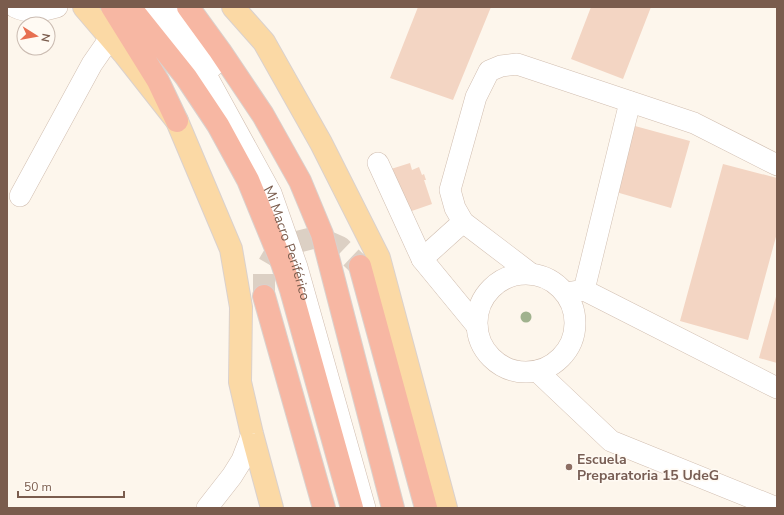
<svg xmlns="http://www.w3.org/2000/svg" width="784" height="515" font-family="'Nunito Sans',sans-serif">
  <rect width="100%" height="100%" fill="#fdf6ec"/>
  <path fill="#f3d5c3" d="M418 7H491L453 100 390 78Z
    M591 7H651L623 79 571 59Z
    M635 126 690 141 671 208 616 192Z
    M410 163 412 170 419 167 422 175 424 174 426 180H424L432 204 406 213 391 169Z
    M723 164 777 178V233L748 340 680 321Z
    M777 293V363L759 358Z"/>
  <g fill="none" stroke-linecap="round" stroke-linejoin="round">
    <path stroke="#dcd0c4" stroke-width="22" stroke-dasharray="22 11" stroke-linecap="butt" d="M264 296V272L277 250 293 243 317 237 340 247 360 266"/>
    <defs>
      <g id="minor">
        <path d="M15 7C29 14 43 11 57 7"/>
        <path id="s1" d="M149 7 210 82 271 193 297 267 365 508"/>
        <path d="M171 7 179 16 213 66"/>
        <path d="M378 163 422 259 477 326"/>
        <path d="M20 196 92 64 110 38"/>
        <path d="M422 259 463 222"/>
        <path d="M530 273 463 222 455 208 450 190 476 97 489 71 501 66 517 64 694 123 777 165"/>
        <circle cx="526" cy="323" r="49"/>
        <path d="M584 290 630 102"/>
        <path d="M566 293 584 290 777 388"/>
        <path d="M537 371 611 441 777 508"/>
        <path d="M207 508 232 476 242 460 252 434"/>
      </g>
      <path id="major" d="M84 7 125 55 177 121 231 249 241 307 240 382 252 434 272 508
        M233 7 264 42 321 143 379 258 446 508"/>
      <path id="highway" d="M112 7 158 81 177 121
        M130 7 186 77 218 125 248 180 282 263 291 290 352 508
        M188 7 220 51 263 115 300 181 322 234 393 508
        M360 266 426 508
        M264 296 324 508"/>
    </defs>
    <use href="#minor" stroke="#d1beb0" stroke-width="22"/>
    <use href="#major" stroke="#dad1cd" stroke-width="24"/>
    <use href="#highway" stroke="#dad1cd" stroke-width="24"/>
    <use href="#minor" stroke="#fff" stroke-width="21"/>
    <use href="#major" stroke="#fbd9a5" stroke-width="22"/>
    <use href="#highway" stroke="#f7b7a3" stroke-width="22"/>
  </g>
  <circle fill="#a0b28e" cx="526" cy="317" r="5.5"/>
  <circle fill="#8d6e63" stroke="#fffaf3" stroke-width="1.5" cx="569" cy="467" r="4"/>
  <g text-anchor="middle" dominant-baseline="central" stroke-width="3" stroke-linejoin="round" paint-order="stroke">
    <g font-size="14" fill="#7a5c4d" stroke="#fffaf3">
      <text stroke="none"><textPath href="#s1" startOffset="276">Mi Macro Periférico</textPath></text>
    </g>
    <g font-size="14" font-weight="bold" fill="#785e54" stroke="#fffaf3" text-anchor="start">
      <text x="577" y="459">Escuela<tspan x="577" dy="16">Preparatoria 15 UdeG</tspan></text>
    </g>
  </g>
  <rect width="784" height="515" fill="none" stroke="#7a5c4d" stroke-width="16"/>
  <g transform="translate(36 36) rotate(101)"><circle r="19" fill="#fffaf3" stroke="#cabbb1"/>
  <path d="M0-3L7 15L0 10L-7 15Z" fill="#e76f51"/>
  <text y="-6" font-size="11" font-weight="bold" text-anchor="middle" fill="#7a5c4d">N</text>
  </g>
  <path d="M18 491v6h106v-6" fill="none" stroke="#7a5c4d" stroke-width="2"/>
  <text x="24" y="491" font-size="12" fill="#7a5c4d" stroke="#fffaf3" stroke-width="3" paint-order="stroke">50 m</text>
</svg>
